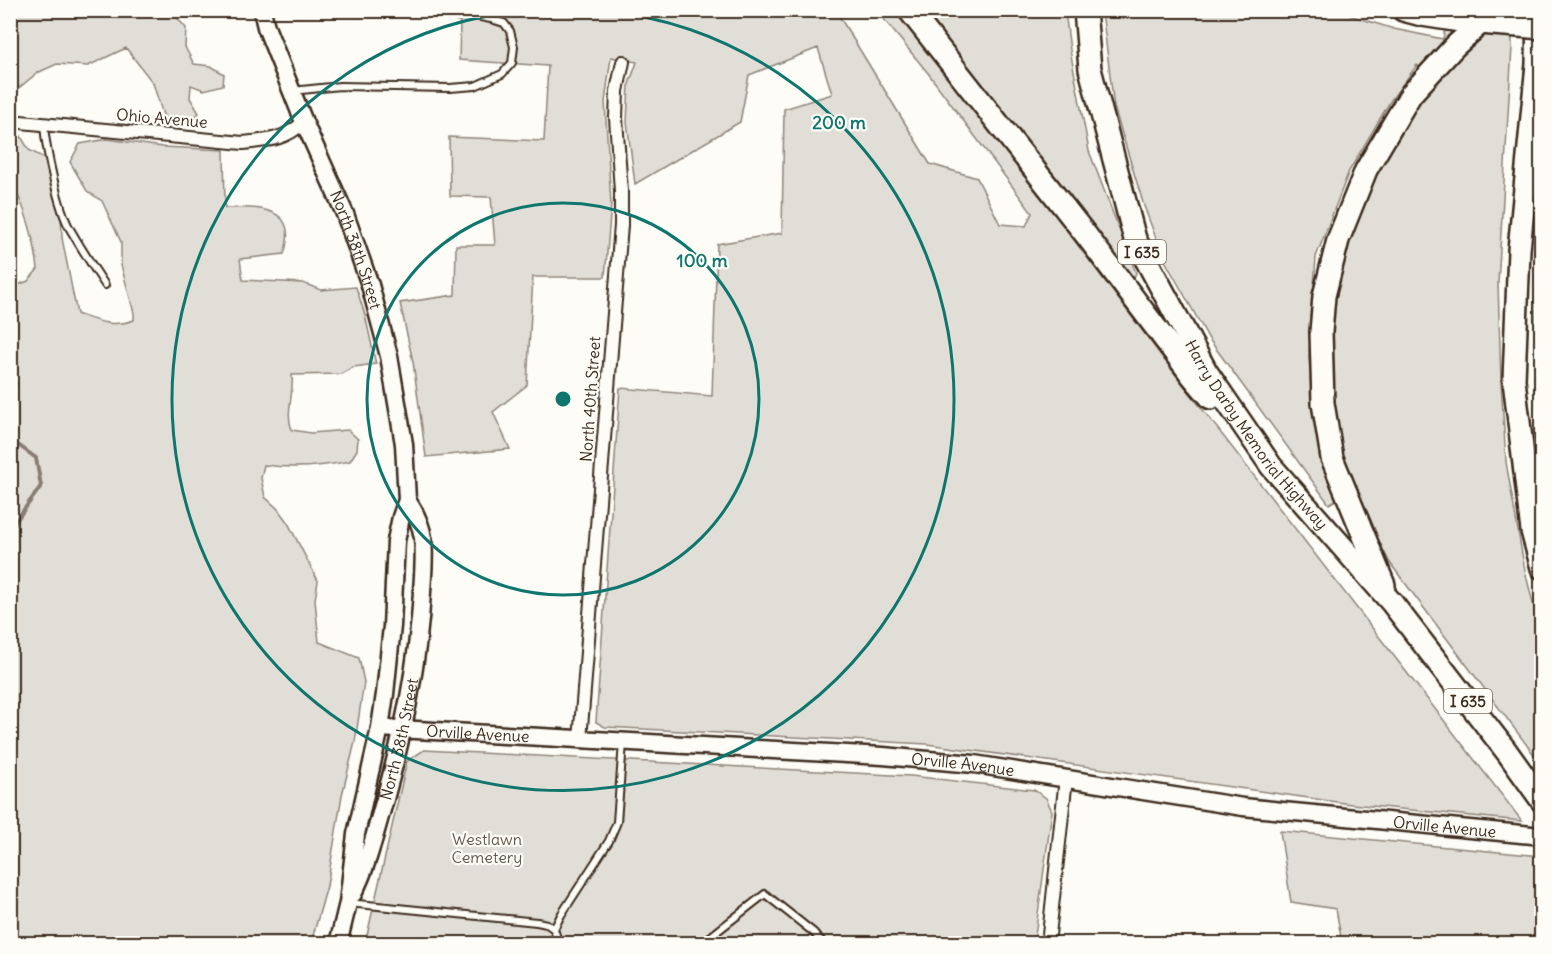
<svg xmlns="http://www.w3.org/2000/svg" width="1552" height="954" font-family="Delius,sans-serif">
  <rect width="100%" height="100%" fill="#fdfcf7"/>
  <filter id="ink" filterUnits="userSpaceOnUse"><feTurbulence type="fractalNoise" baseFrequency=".0167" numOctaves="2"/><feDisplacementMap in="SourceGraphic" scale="12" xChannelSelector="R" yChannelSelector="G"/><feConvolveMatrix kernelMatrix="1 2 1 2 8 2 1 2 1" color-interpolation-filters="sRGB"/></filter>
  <g filter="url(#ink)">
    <path fill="#e1ded7" stroke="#8e847a" stroke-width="1.5" d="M814 10 819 16 836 11 930 164 977 178 1000 224 1026 226 1032 213 928 73 877 11H895L979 114 1172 370 1522 821 1351 804 927 744 605 727 596 722 620 388 712 396 717 244 782 233 784 109 832 94 818 48 749 75 740 122 635 184 627 122 629 84 637 62 611 57 605 102 611 204 605 277H533L527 385 493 412 510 449 426 457 413 362 400 303 455 295 456 245H495L491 197 450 196 449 137 544 141 548 66 459 60 460 22 428 12V11Z
      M10 11H171L186 28 185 47 194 64 211 66 224 74 223 85 204 90 191 85 190 98 199 113 191 120 164 118 153 83 126 48 88 66 57 64 37 73 20 87 11 88Z
      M919 11H1065L1070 50 1089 151 1136 273 1133 279Z
      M1102 11H1336L1394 29 1443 39 1449 11H1511L1512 47 1498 283 1501 382 1506 462 1525 571 1541 635V764L1390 563 1354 494 1339 455 1329 401 1327 335 1340 258 1379 160 1409 112 1435 79 1417 65 1391 100 1349 171 1316 257 1309 357 1313 418 1336 500 1329 504 1209 339 1163 257 1144 206 1114 107Z
      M11 128H16L29 150 44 158 61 210 62 238 77 314C97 321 113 328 134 320V313L121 265V242L102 201 87 191 70 162 80 144 107 139 163 147 224 150 225 208C258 207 300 206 284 254L240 259 243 280 303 283 321 290 356 287 365 315 376 364 353 367 341 374 292 375C294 395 285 413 292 430L311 433 348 430 358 439 357 450 350 461C321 467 293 469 264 465L261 478 265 497 277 508 288 523 318 581 315 600 319 642 359 658 364 682 355 742 342 795 327 886 311 943H11L10 285 15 286 28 281 38 269C35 240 27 214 15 188L11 187Z
      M1541 240 1542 447H1541C1533 379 1534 309 1541 240Z
      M424 750 911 776 1034 790 1046 798 1052 811 1034 943 365 944 407 761Z
      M1280 831 1541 856V943H1342L1336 909 1291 902Z"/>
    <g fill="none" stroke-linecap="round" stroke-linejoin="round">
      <path stroke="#887d74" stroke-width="4" d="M10 379 16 384 10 393
        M10 439 36 458 41 486 10 529"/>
      <defs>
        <path id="lane" d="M292 91 340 86 450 88 475 86 502 74 512 63 514 47 510 31 504 23 491 19 443 10
          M44 125C46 150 58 208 70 229 81 248 93 267 105 285
          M348 903 537 922 547 924 554 929 561 915 609 841 617 822 623 743
          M554 929 559 944
          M701 944 765 894 813 932 824 944"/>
        <path id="street" d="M10 121 243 143C270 140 284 140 304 122
          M580 740 621 225V191L616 118 617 91 623 62
          M1048 944 1066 778"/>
        <g id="secondary">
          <path id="s1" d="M262 10 266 27 304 122 345 214 370 285 389 356 404 444 407 500 401 517 396 541 392 626 385 694 380 728 356 834 348 903 338 944"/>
          <path id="s2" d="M380 728 883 756 974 764 1243 807 1542 836"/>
          <path id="s3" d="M353 894C369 862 375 833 385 799 404 730 418 664 422 592 423 574 425 556 423 538 421 523 415 512 407 500"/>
        </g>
        <g id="highway">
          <path d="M909 10 1086 235 1193 377 1211 398"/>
          <path id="s4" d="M1085 10 1090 69 1135 239 1206 371 1271 466 1392 603 1507 752 1542 801"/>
          <path d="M1403 10 1422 15"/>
          <path d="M1538 10 1537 64 1519 250 1514 380 1532 531 1542 568"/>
          <path d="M1384 585 1332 458 1323 403 1321 332 1324 296 1338 240 1366 170 1411 94"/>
        </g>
      </defs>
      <use href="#lane" stroke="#3b2a1e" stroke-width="10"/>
      <use href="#street" stroke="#3b2a1e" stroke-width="16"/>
      <use href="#secondary" stroke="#3b2a1e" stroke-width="21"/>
      <use href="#highway" stroke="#3b2a1e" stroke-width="26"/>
      <use href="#lane" stroke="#fdfcf7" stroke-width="6"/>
      <use href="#street" stroke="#fdfcf7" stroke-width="12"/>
      <use href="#secondary" stroke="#fdfcf7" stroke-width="16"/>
      <use href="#highway" stroke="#fdfcf7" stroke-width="21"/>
      <defs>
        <path id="highway-bridge" d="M1422 15 1467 22 1542 28
          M1411 94 1455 46 1485 19"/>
      </defs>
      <use href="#highway-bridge" stroke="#3b2a1e" stroke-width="26" stroke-linecap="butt"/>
      <use href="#highway-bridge" stroke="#fdfcf7" stroke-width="21"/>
    </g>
  </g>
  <g fill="none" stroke="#0f766e" stroke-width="3">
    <circle cx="563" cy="399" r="196"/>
    <path d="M607 11A391 391 0 1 1 519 11"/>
  </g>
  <g text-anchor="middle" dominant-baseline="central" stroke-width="4.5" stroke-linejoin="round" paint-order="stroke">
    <g fill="#fdfcf7" stroke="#75695f" stroke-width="1.5">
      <rect x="1118" y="240" width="48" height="24" rx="4.5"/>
      <rect x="1444" y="689" width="48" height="24" rx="4.5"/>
    </g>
    <g font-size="15" font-weight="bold" fill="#3b2a1e">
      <text x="1142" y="252">I 635</text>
      <text x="1468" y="701">I 635</text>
    </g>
    <g font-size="16" fill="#3b2a1e" stroke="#fdfcf7">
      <text transform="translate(162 118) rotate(5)">Ohio Avenue</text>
      <text stroke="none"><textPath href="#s1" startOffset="258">North 38th Street</textPath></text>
      <text transform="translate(590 399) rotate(-86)">North 40th Street</text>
      <text stroke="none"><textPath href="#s4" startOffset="466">Harry Darby Memorial Highway</textPath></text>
      <text stroke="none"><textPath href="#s2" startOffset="98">Orville Avenue</textPath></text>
      <text stroke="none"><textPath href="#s3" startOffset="162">North 38th Street</textPath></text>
      <text stroke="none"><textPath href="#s2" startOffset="584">Orville Avenue</textPath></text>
      <text stroke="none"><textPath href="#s2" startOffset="1070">Orville Avenue</textPath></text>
    </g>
    <g font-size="16" fill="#64574c" stroke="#fdfcf7">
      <text x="487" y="839">Westlawn<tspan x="487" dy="18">Cemetery</tspan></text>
    </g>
  </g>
  <circle cx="563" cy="399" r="9" fill="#0f766e" stroke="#fdfcf7" stroke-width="3"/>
  <g font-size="18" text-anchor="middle" font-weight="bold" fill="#0f766e" stroke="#fdfcf7" stroke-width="4.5" stroke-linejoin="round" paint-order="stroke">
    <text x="839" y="129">200 m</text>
    <text x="702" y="267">100 m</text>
  </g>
  <rect width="1552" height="954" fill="none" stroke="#fdfcf7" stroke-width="36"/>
  <rect x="18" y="18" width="1516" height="918" fill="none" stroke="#3b2a1e" stroke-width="2" filter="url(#ink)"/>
</svg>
